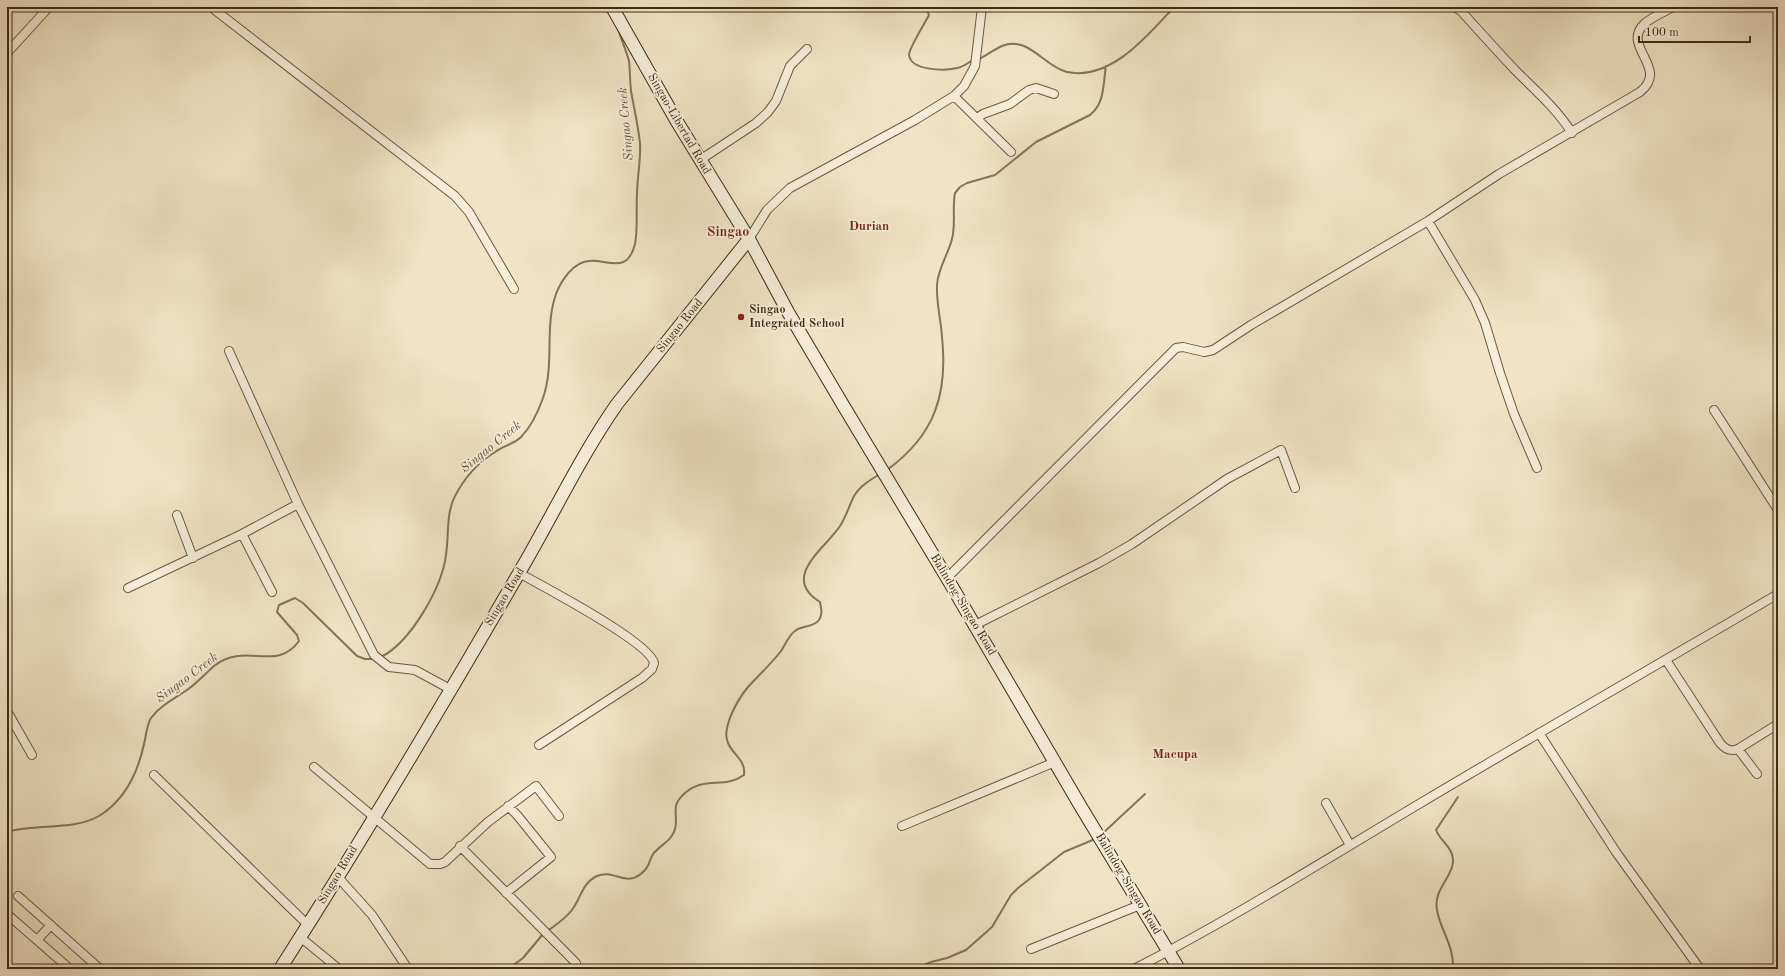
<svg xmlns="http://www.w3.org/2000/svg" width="1785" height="976" font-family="'Old Standard TT',serif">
  <rect width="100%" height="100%" fill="#f1e4c6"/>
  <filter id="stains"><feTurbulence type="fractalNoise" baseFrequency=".005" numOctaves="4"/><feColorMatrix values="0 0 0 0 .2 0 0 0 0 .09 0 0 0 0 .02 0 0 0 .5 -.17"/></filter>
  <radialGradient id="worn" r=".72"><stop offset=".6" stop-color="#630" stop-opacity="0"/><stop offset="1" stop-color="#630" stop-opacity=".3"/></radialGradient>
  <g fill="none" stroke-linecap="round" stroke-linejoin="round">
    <path stroke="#847458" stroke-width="2" d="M926 7 929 15C925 23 909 48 909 55 911 71 945 71 957 68 962 67 967 64 971 61
      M622 13 625 7
      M981 58C988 54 995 49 1002 46 1029 35 1044 67 1067 72 1111 81 1148 35 1174 7
      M887 470C935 435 948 394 942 337 941 320 936 302 937 285 938 268 948 255 952 239 956 224 952 208 955 193L960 187 967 183 995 175 1036 142 1090 115C1105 103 1103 84 1106 66
      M381 657C411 642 442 587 446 555 449 535 446 513 455 496 465 477 477 463 495 452 503 446 514 444 521 437 532 426 538 412 543 398 555 364 544 328 556 294 561 281 573 262 589 261 608 259 627 275 635 244 638 229 636 211 637 195 637 178 641 160 640 143 638 125 634 108 631 91 630 81 630 71 629 61 626 50 621 39 618 29
      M7 832C35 823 73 831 99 816 125 800 138 772 144 744 146 736 147 724 151 718 161 705 174 699 187 690 197 683 205 674 214 666 246 641 276 673 299 641L297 635 277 612 279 605 295 598 303 603 357 656 365 659H373
      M1102 834 1145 794
      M549 930C557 924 566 918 572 910 581 898 582 883 597 876 615 868 627 890 645 870 649 866 650 859 653 854 660 845 672 841 675 829 679 814 669 807 685 793 704 776 725 789 744 775 746 760 733 755 728 743 721 728 738 699 748 687 759 675 771 664 781 651 785 645 789 635 795 631 802 625 813 628 819 620 823 614 821 608 820 602 780 577 825 549 840 526 846 517 849 506 854 496 860 486 870 480 880 474
      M508 969 523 958 543 934
      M916 969 931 962 947 958 966 950 992 927 1011 895 1018 888 1064 852 1095 839
      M1453 969C1454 945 1441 932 1437 910 1433 890 1452 878 1453 862 1454 848 1440 841 1436 830L1458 797"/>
    <defs>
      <path id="street" d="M211 7 455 196 469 212 514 289
        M1455 7 1462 12C1480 32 1498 52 1516 71 1536 91 1556 108 1572 133
        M7 53 49 7
        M954 96 1011 152
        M977 118 983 114 1010 104 1029 90 1036 88 1054 94
        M700 160 756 123 768 112 776 101 790 66 807 49
        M1428 221 1475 300 1485 323 1500 373 1514 414 1537 468
        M749 239 767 210 790 188 915 120 954 96 964 86 975 66 982 7
        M229 351 298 504 374 655 389 667 415 670 450 689
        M1714 410 1778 510
        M177 515 193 558
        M242 534 272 592
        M519 573C542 586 650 642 654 663L652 669 642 678 539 745
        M947 578 1176 348 1183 347 1204 352 1213 350 1251 325 1428 221 1499 174 1640 92C1670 68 1621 47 1644 24 1652 17 1664 12 1673 7
        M128 588 242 534 298 504
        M975 625 1099 563 1132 544 1227 479 1281 450 1295 488
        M1666 660 1720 743C1725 749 1730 752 1738 749L1778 724
        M7 711 32 755
        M1539 733 1616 852 1700 969
        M1738 749 1757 774
        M314 767 430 864H440L445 862 488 822 536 786 559 816
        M154 775 308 925
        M1326 803 1350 845
        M902 826 1055 762
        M460 846 576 963
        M337 876 372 915 408 969
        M506 893 551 857 517 815 508 806
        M18 896 100 969
        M7 914 70 969
        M300 937 339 969
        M37 940 51 925
        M1031 949 1140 905
        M1134 969C1232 919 1325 860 1419 804 1538 733 1659 664 1778 594"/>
      <path id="secondary" d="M612 7 676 120 749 239 788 312 843 405 947 578 1081 807 1179 969
        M280 969C363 839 442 706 519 573 552 517 580 457 617 404L749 239"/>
    </defs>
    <use href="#street" stroke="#6a593e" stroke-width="10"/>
    <use href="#secondary" stroke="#3d2b11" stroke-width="14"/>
    <use href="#street" stroke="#f6edda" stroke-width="8"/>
    <use href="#secondary" stroke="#f6edda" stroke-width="12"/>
  </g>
  <circle fill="#8f2418" stroke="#f6edda" stroke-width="1.5" cx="741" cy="317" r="4"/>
  <g text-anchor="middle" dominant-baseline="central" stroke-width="3.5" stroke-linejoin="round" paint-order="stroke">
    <g font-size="12" fill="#3d2b11" stroke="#f6edda">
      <text transform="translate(679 124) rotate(60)">Singao-Libertad Road</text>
      <text transform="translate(680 326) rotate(-51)">Singao Road</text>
      <text transform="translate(505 597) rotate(-59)">Singao Road</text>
      <text transform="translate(963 605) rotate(59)">Balindog-Singao Road</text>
      <text transform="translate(338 875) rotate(-59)">Singao Road</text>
      <text transform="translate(1128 884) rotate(59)">Balindog-Singao Road</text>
    </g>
    <g font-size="12" font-weight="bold" fill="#3d2b11" stroke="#f6edda" text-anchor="start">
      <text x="749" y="310">Singao<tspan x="749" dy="14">Integrated School</tspan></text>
    </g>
    <g font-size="13" font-style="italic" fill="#615035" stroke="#f6edda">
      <text transform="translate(626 124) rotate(-95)">Singao Creek</text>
      <text transform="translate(491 447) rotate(-39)">Singao Creek</text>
      <text transform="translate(187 678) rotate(-37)">Singao Creek</text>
    </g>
    <g font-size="13" font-weight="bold" fill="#7a1f14" stroke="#f6edda">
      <text x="869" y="226">Durian</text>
      <text x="1175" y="754">Macupa</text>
    </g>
    <g font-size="14" font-weight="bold" fill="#7a1f14" stroke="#f6edda">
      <text x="728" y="232">Singao</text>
    </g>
  </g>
  <rect width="1785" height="976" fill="none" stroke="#f1e4c6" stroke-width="24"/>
  <rect x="8" y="8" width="1769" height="960" fill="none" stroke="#3d2b11" stroke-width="2"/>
  <rect x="12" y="12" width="1761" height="952" fill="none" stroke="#3d2b11"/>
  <path d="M1639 36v6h111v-6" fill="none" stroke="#3d2b11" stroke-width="2"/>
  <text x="1645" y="36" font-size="12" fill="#3d2b11" stroke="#f6edda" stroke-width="3" paint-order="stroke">100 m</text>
  <rect width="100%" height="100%" filter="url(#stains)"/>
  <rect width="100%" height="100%" fill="url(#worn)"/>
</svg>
